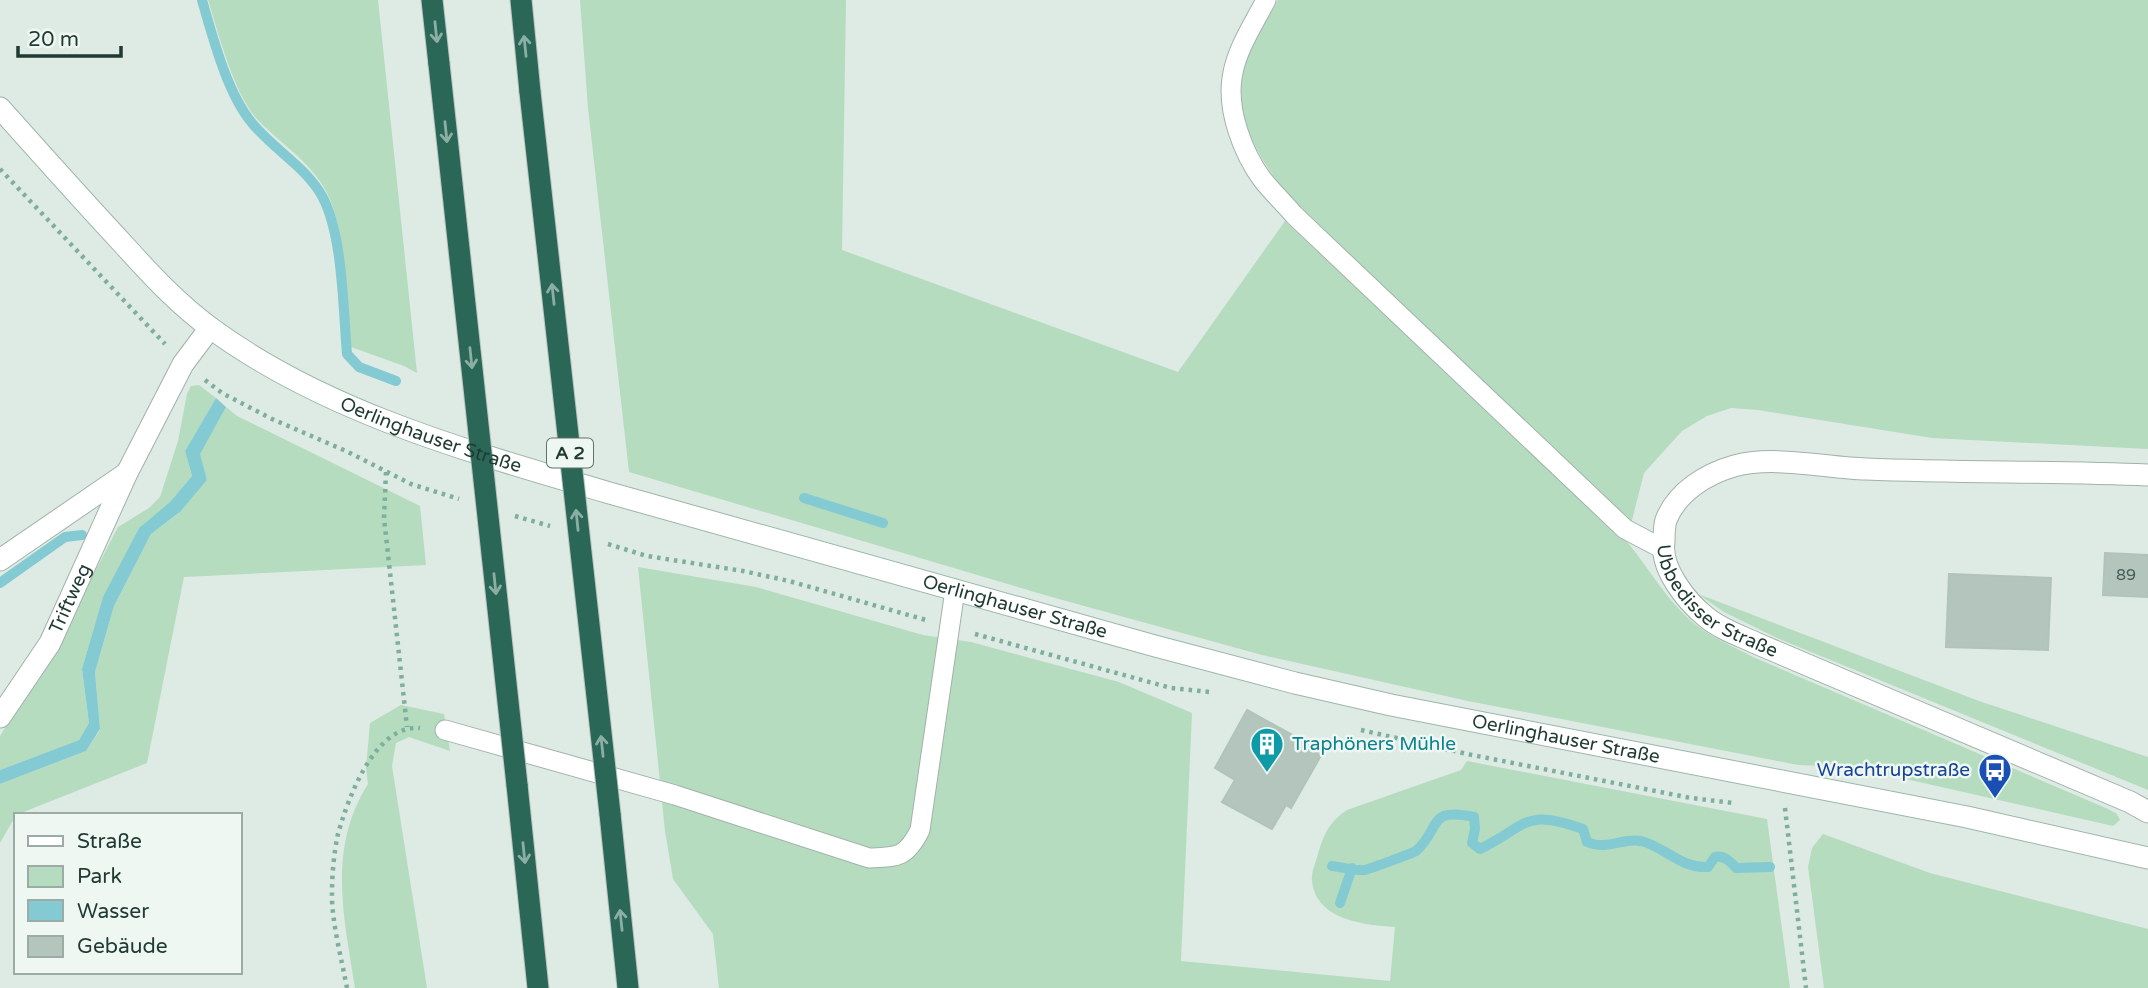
<svg xmlns="http://www.w3.org/2000/svg" width="2148" height="988" font-family="'Varela Round',sans-serif">
  <rect width="100%" height="100%" fill="#deeae4"/>
  <path fill="#b5dcbe" d="M208 0H378L417 373 404 366 351 347C346 302 347 230 326 191 310 161 278 142 256 118 233 91 219 35 208 0Z
    M580 0H846L842 250 1178 372 1285 221 1628 543C1652 572 1669 605 1700 628 1716 639 1736 648 1753 657L2108 809 2117 814 2120 820 2113 826 1853 767 1798 765 1468 701 1262 655 1048 596 629 472 588 108Z
    M1278 0H2148V449L1932 438 1758 410 1731 408 1707 416 1682 431 1644 473 1631 524 1291 200C1263 163 1233 122 1243 73 1248 47 1266 22 1278 0Z
    M199 385 216 398 185 451 192 476 170 502 139 528 103 598 82 669 89 723 79 740 0 770V736L57 645 118 527 149 508 160 497 178 441 187 394 191 386Z
    M226 407 237 416 420 506 426 565 184 577 147 763 16 815 0 843V784L86 751 100 730 95 672 114 606 151 534 178 514 207 480 199 454Z
    M638 567 756 587 923 635 971 642 1119 682 1192 713 1181 961 1390 981 1395 927C1364 925 1316 920 1312 881 1311 872 1316 862 1318 854 1324 834 1329 822 1347 810L1461 770 1467 761 1767 819 1790 988H719L713 934 673 879 665 831Z
    M1698 594 1979 701 2148 757V790L1777 638 1724 612Z
    M401 705 444 714 450 751 409 737 396 743 392 766 427 988H355C344 917 327 849 368 784L366 768 370 723Z
    M1823 834 1930 873 2148 929V988H1824L1808 867 1812 848Z"/>
  <path fill="#83cad2" d="M216 398 226 407 200 454 207 480 180 512 151 534 114 606 95 672 100 729 86 751 0 784V770L79 740 89 723 82 669 103 597 139 528 170 502 192 476 185 451Z"/>
  <g fill="none" stroke-linecap="round" stroke-linejoin="round">
    <path stroke="#83cad2" stroke-width="10" d="M202 0C213 38 227 93 252 123 273 149 306 167 322 196 343 234 343 309 347 354L359 367 396 381
      M804 498 883 523
      M0 583 65 537 82 535
      M1332 866C1342 867 1355 871 1365 870 1369 869 1413 853 1416 851 1442 828 1426 807 1474 817L1475 829 1472 843 1480 849C1529 825 1523 808 1583 829L1587 842C1608 851 1623 837 1641 841 1665 847 1682 869 1708 867L1715 857C1724 855 1730 861 1736 868L1770 867
      M1340 903 1352 868"/>
  </g>
  <path fill="#b3c5bd" stroke="#b0c4ba" stroke-width="2" d="M2105 553 2148 555V597L2103 595Z
    M1949 574 2051 578 2048 650 1946 647Z
    M1247 710 1323 752 1291 808 1286 805 1272 829 1222 802 1235 780 1215 768Z"/>
  <g fill="none" stroke-linecap="round" stroke-linejoin="round">
    <defs>
      <path id="lane" d="M1266 0C1253 25 1236 50 1232 78 1227 111 1243 153 1262 179 1272 192 1284 203 1294 215L1625 529 1663 549
        M445 730 675 795 869 858C897 857 906 858 920 830L955 590"/>
      <g id="street">
        <path id="s1" d="M2148 475C2054 471 1960 473 1866 469 1826 468 1774 455 1734 466 1706 474 1677 492 1666 520 1664 527 1664 535 1664 542 1660 568 1686 601 1706 617 1720 629 1741 636 1758 644L2130 802 2148 812"/>
        <path d="M0 560 127 473 183 364 210 328"/>
        <path id="s2" d="M0 717 50 643 126 475"/>
      </g>
      <g id="secondary">
        <path id="s3" d="M0 108C41 154 82 200 124 245 151 275 179 305 212 329 327 413 471 452 606 492L1155 646 1295 683 1391 705 1967 817 2148 858"/>
      </g>
      <path id="highway" d="M432 0 439 64
        M521 0 530 92
        M517 785 538 988
        M610 814 628 988"/>
    </defs>
    <use href="#lane" stroke="#a1b2ab" stroke-width="21"/>
    <use href="#street" stroke="#a1b2ab" stroke-width="23"/>
    <use href="#secondary" stroke="#9db6ab" stroke-width="23"/>
    <use href="#highway" stroke="#bcc4c1" stroke-width="23"/>
    <path stroke="#7daf9c" stroke-width="4.5" stroke-dasharray="3.5 5" stroke-linecap="butt" d="M0 169 165 344
      M205 380 222 393 272 419 346 451 411 484 459 499
      M386 472 384 518 407 727
      M515 516 550 526
      M608 544 647 556 743 571 789 581 926 620
      M975 634 1171 688 1210 692
      M1361 730 1467 754 1691 798 1733 803
      M1785 808 1806 988
      M347 988C342 961 331 919 332 893 332 874 334 852 338 834 348 798 375 724 420 728"/>
    <use href="#lane" stroke="#fff" stroke-width="19"/>
    <use href="#street" stroke="#fff" stroke-width="21"/>
    <use href="#secondary" stroke="#fff" stroke-width="21"/>
    <use href="#highway" stroke="#2a6757" stroke-width="21"/>
    <defs>
      <path id="highway-bridge" d="M439 64 517 785
        M530 92 610 814"/>
    </defs>
    <use href="#highway-bridge" stroke="#bcc4c1" stroke-width="23" stroke-linecap="butt"/>
    <use href="#highway-bridge" stroke="#2a6757" stroke-width="21"/>
  </g>
  <defs><path id="oneway-shaft" d="M-6 0H5M1.5-3L5.5 0L1.5 3" fill="none" stroke-width="1.6" stroke-linecap="round" stroke-linejoin="round" transform="scale(1.75)"/></defs>
  <g stroke="#8cafa4">
    <use href="#oneway-shaft" transform="translate(436 32) rotate(84)"/>
    <use href="#oneway-shaft" transform="translate(525 46) rotate(-96)"/>
    <use href="#oneway-shaft" transform="translate(446 132) rotate(84)"/>
    <use href="#oneway-shaft" transform="translate(553 294) rotate(-96)"/>
    <use href="#oneway-shaft" transform="translate(471 358) rotate(84)"/>
    <use href="#oneway-shaft" transform="translate(577 520) rotate(-96)"/>
    <use href="#oneway-shaft" transform="translate(495 584) rotate(84)"/>
    <use href="#oneway-shaft" transform="translate(602 746) rotate(-96)"/>
    <use href="#oneway-shaft" transform="translate(524 853) rotate(84)"/>
    <use href="#oneway-shaft" transform="translate(621 920) rotate(-96)"/>
  </g>
  <defs>
    <symbol id="building-pin" viewBox="-11 -11 22 30"><path d="M0 17L-7.5 6A9.5 9.5 0 1 1 7.5 6Z" fill="#0f9aa8" stroke="#eef7f2"/><path d="M-4-6H4V6H1V3H-1V6H-4ZM-2.5-4.3h1.7v1.8h-1.7ZM.8-4.3h1.7v1.8H.8ZM-2.5-1h1.7V.8h-1.7ZM.8-1h1.7V.8H.8Z" fill="#fff"/></symbol>
    <symbol id="bus-pin" viewBox="-11 -11 22 30"><path d="M0 17L-7.5 6A9.5 9.5 0 1 1 7.5 6Z" fill="#1a4fb4" stroke="#eef7f2"/><path d="M-5-6H5V4H4V6H2V4H-2V6H-4V4H-5ZM-3.5-4V0h7V-4ZM-3.5 1.2v1.5H-2V1.2ZM2 1.2v1.5H3.5V1.2Z" fill="#fff"/></symbol>
  </defs>
  <g fill-rule="evenodd">
    <use href="#building-pin" x="1248" y="725" width="38" height="52"/>
    <use href="#bus-pin" x="1976" y="751" width="38" height="52"/>
  </g>
  <g text-anchor="middle" dominant-baseline="central" stroke-width="5" stroke-linejoin="round" paint-order="stroke">
    <g font-size="16" fill="#445d54">
      <text x="2126" y="575">89</text>
    </g>
    <rect fill="#eef7f2" stroke="#5d736b" stroke-width="2" x="547" y="438.5" width="46" height="29" rx="5"/>
    <g font-size="18" font-weight="bold" fill="#1f3a31">
      <text x="570" y="453">A 2</text>
    </g>
    <g font-size="19" fill="#1f3a31" stroke="#eef7f2">
      <text stroke="none"><textPath href="#s3" startOffset="551">Oerlinghauser Straße</textPath></text>
      <text stroke="none"><textPath href="#s1" startOffset="612">Ubbedisser Straße</textPath></text>
      <text stroke="none"><textPath href="#s2" startOffset="138">Triftweg</textPath></text>
      <text stroke="none"><textPath href="#s3" startOffset="1160">Oerlinghauser Straße</textPath></text>
      <text stroke="none"><textPath href="#s3" startOffset="1727">Oerlinghauser Straße</textPath></text>
    </g>
    <g font-size="19" fill="#0d838f" stroke="#eef7f2" text-anchor="start">
      <text x="1292" y="744">Traphöners Mühle</text>
    </g>
    <g font-size="19" fill="#164399" stroke="#eef7f2" text-anchor="end">
      <text x="1970" y="770">Wrachtrupstraße</text>
    </g>
  </g>
  <rect x="14" y="813" width="228" height="161" fill="#eef7f2" stroke="#9baba5" stroke-width="2"/>
  <rect x="28" y="836" width="35" height="10" fill="#ffffff" stroke="#9baba5" stroke-width="2"/>
  <text x="77" y="848" font-size="21" fill="#1f3a31">Straße</text>
  <rect x="28" y="866" width="35" height="21" fill="#b5dcbe" stroke="#9baba5" stroke-width="2"/>
  <text x="77" y="883" font-size="21" fill="#1f3a31">Park</text>
  <rect x="28" y="900" width="35" height="21" fill="#83cad2" stroke="#9baba5" stroke-width="2"/>
  <text x="77" y="918" font-size="21" fill="#1f3a31">Wasser</text>
  <rect x="28" y="936" width="35" height="21" fill="#b3c5bd" stroke="#9baba5" stroke-width="2"/>
  <text x="77" y="953" font-size="21" fill="#1f3a31">Gebäude</text>
  <path d="M18 46v10h103v-10" fill="none" stroke="#1f3a31" stroke-width="3.5"/>
  <text x="28" y="46" font-size="21" fill="#1f3a31" stroke="#eef7f2" stroke-width="5" paint-order="stroke">20 m</text>
</svg>
